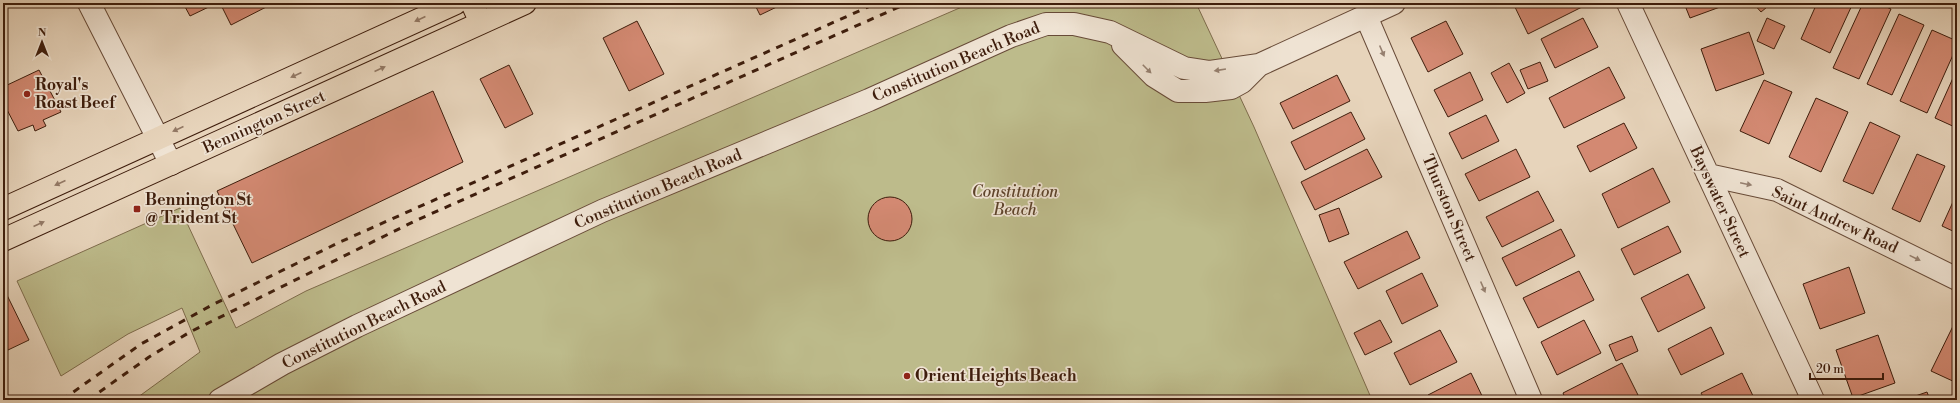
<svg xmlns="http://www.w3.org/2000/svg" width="1960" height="403" font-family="'Libre Bodoni',serif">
  <rect width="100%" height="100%" fill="#e7d4bb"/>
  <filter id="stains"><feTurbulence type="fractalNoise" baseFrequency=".005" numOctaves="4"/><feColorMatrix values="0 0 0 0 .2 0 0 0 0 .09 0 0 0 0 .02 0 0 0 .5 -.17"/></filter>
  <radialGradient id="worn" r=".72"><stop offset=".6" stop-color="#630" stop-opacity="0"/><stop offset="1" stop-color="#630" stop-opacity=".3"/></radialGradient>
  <path fill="#bdbb8b" stroke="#7e6c4c" d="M971 3H1196L1254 127 1372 400H134L200 352 182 308 128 334 61 376 17 281 180 208 236 328 306 291Z"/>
  <path fill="#d38972" stroke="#3e1d0c" d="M183 3H217L190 16Z
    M220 3H274L231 25Z
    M754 3H785L760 15Z
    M1513 3H1585L1586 5 1528 34Z
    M1684 3H1731L1690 18Z
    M1753 3H1772L1761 12Z
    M1817 3H1853L1830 53 1801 39Z
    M1863 3H1877L1891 9 1859 79 1833 68Z
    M1899 14 1924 25 1892 95 1867 84Z
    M1583 18 1598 47 1555 68 1541 39Z
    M1767 18 1785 26 1774 49 1757 41Z
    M637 21 664 74 629 91 603 38Z
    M1446 21 1463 54 1428 72 1411 38Z
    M1932 30 1957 41V46L1927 113 1900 101Z
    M1749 32 1764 74 1716 91 1701 49Z
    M1540 62 1548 81 1528 89 1520 70Z
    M1509 63 1525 93 1507 103 1491 73Z
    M509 65 533 114 505 128 480 79Z
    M1609 67 1625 98 1564 128 1549 98Z
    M1957 69V128L1935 118Z
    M39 70 61 112 43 120 46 126 35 131 33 125 18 131 3 102V87Z
    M1470 72 1483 100 1448 117 1434 90Z
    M1337 75 1350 101 1293 129 1280 103Z
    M1764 80 1792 92 1769 144 1740 131Z
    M433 91 463 162 252 263 217 191Z
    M1816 98 1848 112 1821 172 1789 157Z
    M1351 112 1365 139 1305 170 1291 142Z
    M1486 115 1499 141 1462 159 1449 133Z
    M1870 122 1900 136 1873 194 1843 181Z
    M1624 123 1637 148 1590 172 1577 146Z
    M1367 149 1382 177 1315 210 1301 182Z
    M1516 149 1530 177 1479 201 1465 174Z
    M1917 154 1945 166 1920 222 1892 209Z
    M1653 168 1670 202 1618 228 1602 194Z
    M1538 191 1554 221 1502 247 1486 217Z
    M1957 193V233L1942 226Z
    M868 219a22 22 0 1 1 44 0a22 22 0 1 1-44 0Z
    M1339 208 1349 234 1329 242 1319 215Z
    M1668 226 1681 252 1634 275 1621 249Z
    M1561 229 1575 256 1516 286 1502 258Z
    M1407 231 1420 258 1358 289 1344 262Z
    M1849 267 1865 313 1820 329 1803 284Z
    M1579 271 1594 300 1538 328 1523 298Z
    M1422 273 1438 306 1402 324 1386 291Z
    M1688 274 1705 308 1658 332 1641 298Z
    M3 291H5L29 340 8 350 3 339Z
    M1380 320 1392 342 1365 355 1354 333Z
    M1584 320 1601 353 1557 375 1541 342Z
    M1955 322 1957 323V383L1931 371Z
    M1711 327 1724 354 1681 375 1668 349Z
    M1440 330 1457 362 1410 385 1394 353Z
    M1878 335 1895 383 1853 398 1836 350Z
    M1632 336 1638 351 1616 361 1609 345Z
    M1622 363 1638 395 1629 400H1566L1563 393Z
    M1471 373 1484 400H1431L1428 395Z
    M1742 373 1755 400H1705L1701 393Z
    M1927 392 1930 400H1904Z"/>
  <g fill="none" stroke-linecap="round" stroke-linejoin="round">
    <defs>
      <path id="minor" d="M89 3 171 164
        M1628 3 1813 400
        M1366 16 1531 400
        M1123 45 1154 76 1178 91H1205L1231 88 1242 82 1259 65
        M1708 175 1777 190 1957 279
        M220 400 282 364 357 326 602 211 869 100 1011 36 1046 24H1074L1110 32 1184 68 1210 72 1259 65 1394 3"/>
      <path id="major" d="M472 3 481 23
        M3 209 456 3
        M3 240 525 3"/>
    </defs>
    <use href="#minor" stroke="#684b38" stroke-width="24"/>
    <use href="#major" stroke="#3e1d0c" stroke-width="24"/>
    <use href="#minor" stroke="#efe3d3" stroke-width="22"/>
    <use href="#major" stroke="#e7d4bb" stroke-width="22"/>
    <path stroke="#3e1d0c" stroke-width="3" stroke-dasharray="7 7" stroke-linecap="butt" d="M62 400 141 344 212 305 340 242 877 3
      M88 400 149 357 190 332 417 220 908 3"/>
  </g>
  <defs><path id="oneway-solid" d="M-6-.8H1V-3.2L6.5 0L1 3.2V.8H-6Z"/></defs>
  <g fill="#927864">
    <use href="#oneway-solid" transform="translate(420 19) rotate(155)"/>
    <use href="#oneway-solid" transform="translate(380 69) rotate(-24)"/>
    <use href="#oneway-solid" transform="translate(296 75) rotate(155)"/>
    <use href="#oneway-solid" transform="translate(178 129) rotate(156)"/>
    <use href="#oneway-solid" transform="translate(60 183) rotate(156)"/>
    <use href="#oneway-solid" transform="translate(39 224) rotate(-24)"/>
  </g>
  <g fill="#968070">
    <use href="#oneway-solid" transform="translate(1382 51) rotate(67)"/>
    <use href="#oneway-solid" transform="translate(1147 69) rotate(45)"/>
    <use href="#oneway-solid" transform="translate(1220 70) rotate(171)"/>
    <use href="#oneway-solid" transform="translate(1746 184) rotate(12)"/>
    <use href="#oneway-solid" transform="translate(1915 258) rotate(26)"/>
    <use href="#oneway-solid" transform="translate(1483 287) rotate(67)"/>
  </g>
  <g fill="#8f2418" stroke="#efe3d3" stroke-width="1.5">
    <circle cx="27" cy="94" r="4"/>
    <rect x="133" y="205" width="8" height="8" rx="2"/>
    <circle cx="907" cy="376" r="4"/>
  </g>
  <g text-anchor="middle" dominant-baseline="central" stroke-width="3.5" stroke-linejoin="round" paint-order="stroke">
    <g font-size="16" fill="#3e1d0c" stroke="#efe3d3">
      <text transform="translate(956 62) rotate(-23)">Constitution Beach Road</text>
      <text transform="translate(264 122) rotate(-24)">Bennington Street</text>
      <text transform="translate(658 189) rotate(-23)">Constitution Beach Road</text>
      <text transform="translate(1720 202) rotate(65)">Bayswater Street</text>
      <text transform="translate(1449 208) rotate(67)">Thurston Street</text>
      <text transform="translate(1835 220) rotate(25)">Saint Andrew Road</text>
      <text transform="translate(364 325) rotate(-26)">Constitution Beach Road</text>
    </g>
    <g font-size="16" font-weight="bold" fill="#3e1d0c" stroke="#efe3d3" text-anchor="start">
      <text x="35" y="85">Royal's<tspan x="35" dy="18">Roast Beef</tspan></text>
      <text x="145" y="200">Bennington St<tspan x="145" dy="18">@ Trident St</tspan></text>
      <text x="915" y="376">Orient Heights Beach</text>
    </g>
    <g font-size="16" font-style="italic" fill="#5e442c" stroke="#efe3d3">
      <text x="1015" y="192">Constitution<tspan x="1015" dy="18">Beach</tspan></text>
    </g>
  </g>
  <rect width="1960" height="403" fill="none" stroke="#e7d4bb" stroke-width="16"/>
  <rect x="4" y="4" width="1952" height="395" fill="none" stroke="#3e1d0c" stroke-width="2"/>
  <rect x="8" y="8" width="1944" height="387" fill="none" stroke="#3e1d0c"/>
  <g transform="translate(42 42)" stroke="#efe3d3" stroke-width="3" paint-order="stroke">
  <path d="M0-3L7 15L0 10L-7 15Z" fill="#3e1d0c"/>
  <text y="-6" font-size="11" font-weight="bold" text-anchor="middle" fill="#3e1d0c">N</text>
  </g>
  <path d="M1810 373v6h73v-6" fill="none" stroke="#3e1d0c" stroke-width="2"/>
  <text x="1816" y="373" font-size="12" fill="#3e1d0c" stroke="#efe3d3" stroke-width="3" paint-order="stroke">20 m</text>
  <rect width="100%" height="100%" filter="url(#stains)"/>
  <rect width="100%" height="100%" fill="url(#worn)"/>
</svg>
